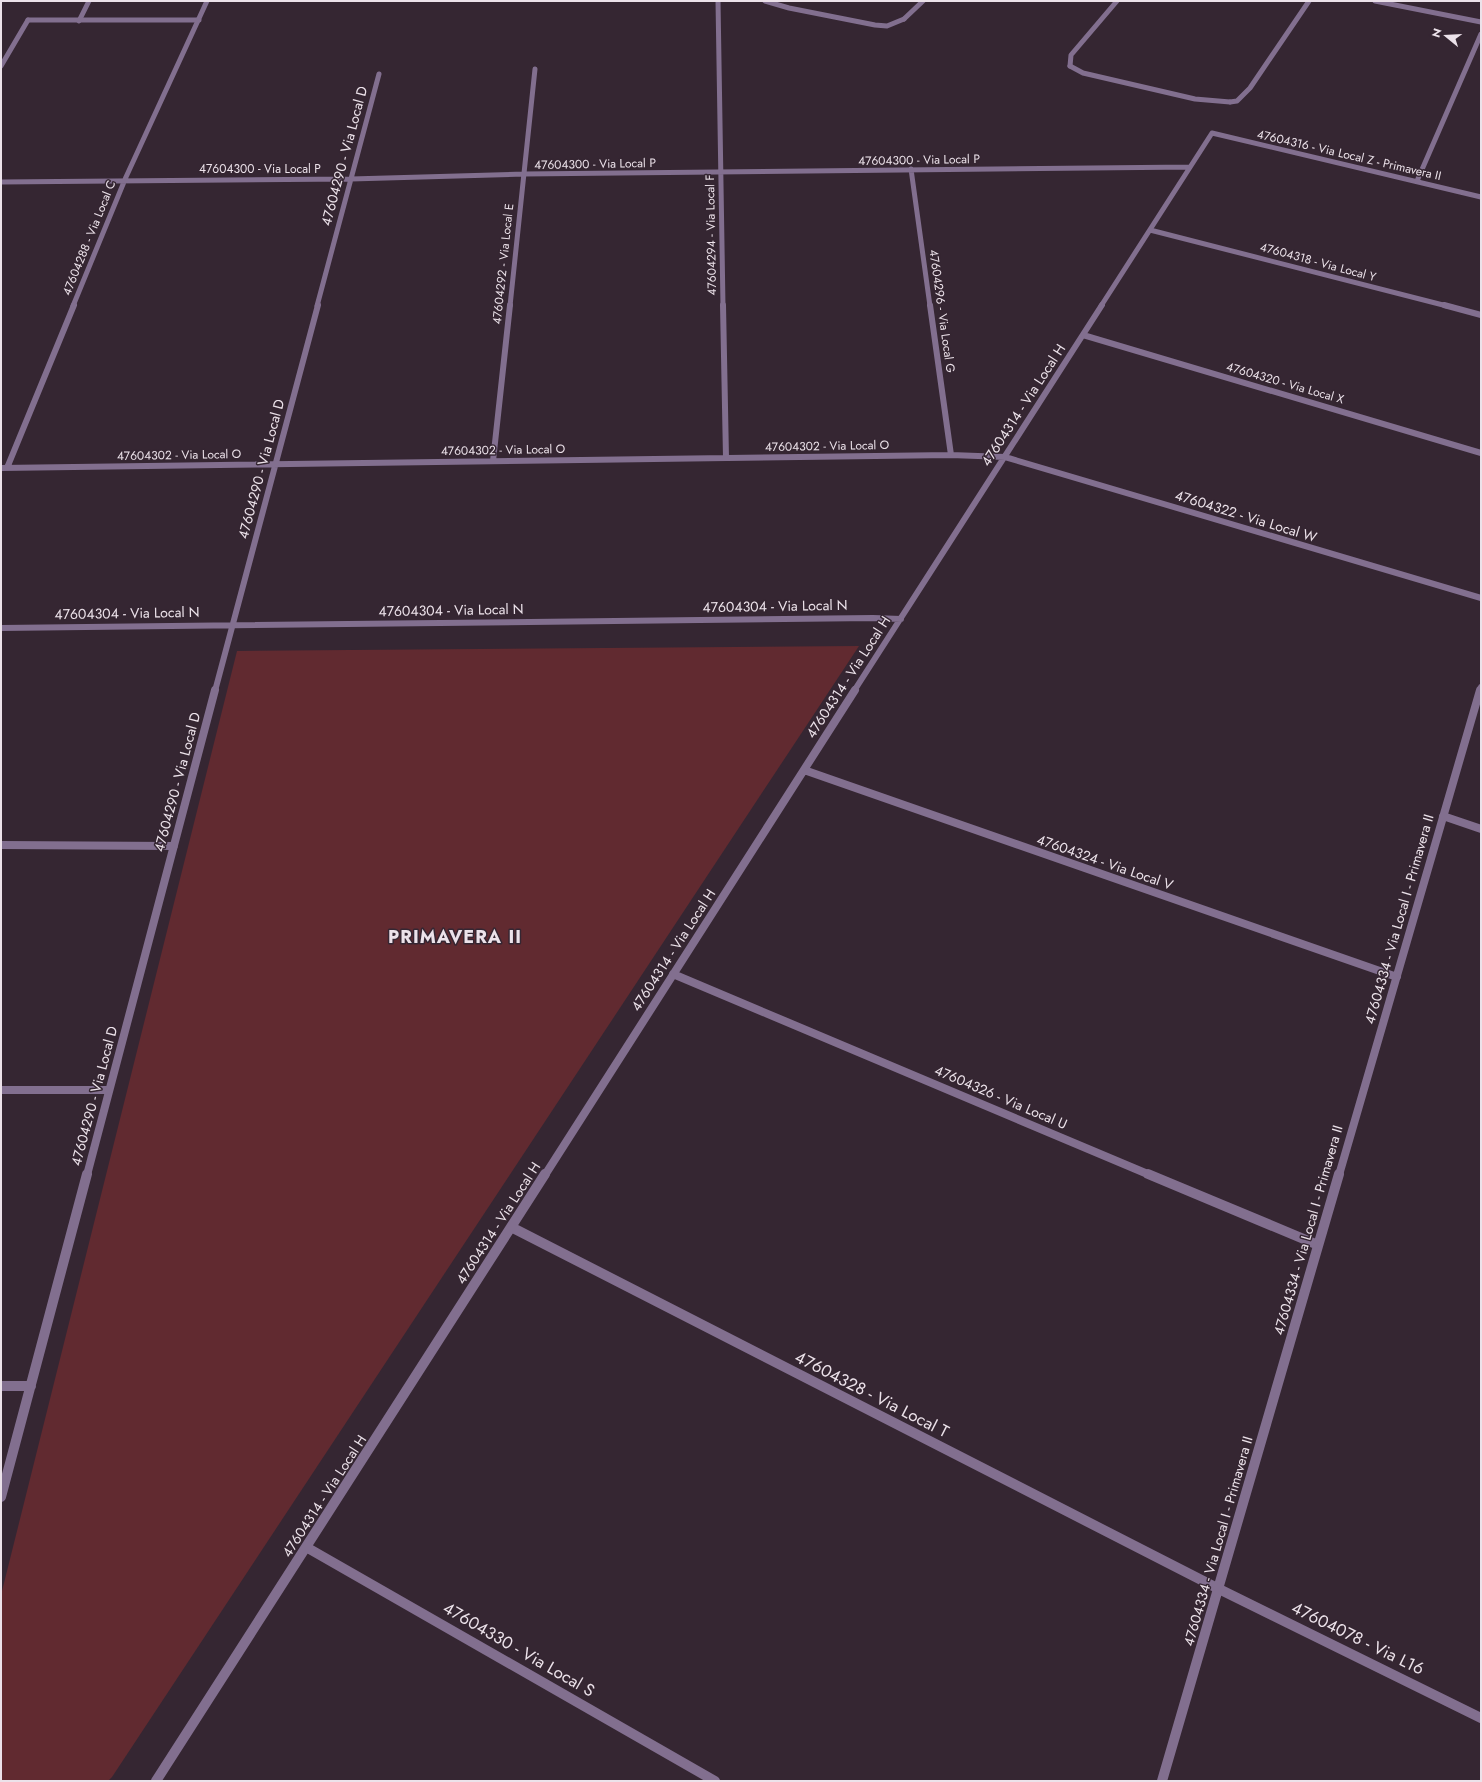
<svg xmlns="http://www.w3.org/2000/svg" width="1482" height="1782" font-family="Jost,sans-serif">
  <rect width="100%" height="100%" fill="#352632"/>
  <path fill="#612a30" d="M859 646 112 1777 108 1781H1V1595L237 651Z"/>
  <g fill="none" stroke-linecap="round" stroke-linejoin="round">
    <path stroke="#826f8f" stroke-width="5" d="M765 1 789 8 875 25 887 26 904 19
      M28 20H199
      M1070 66 1083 73 1195 99 1230 102"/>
    <path stroke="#826f8f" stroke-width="5" d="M718 1 723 306
      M1375 1 1481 22
      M904 19 923 1
      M79 21 89 1
      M1 66 28 20
      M1070 66 1071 55 1117 1
      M1230 102 1237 101 1250 88 1309 1
      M911 169 930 306
      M1417 181 1481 34
      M1 182 351 179 524 174 1190 167
      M1150 230 1447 306
      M73 306 126 177 207 1
      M317 306 379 74
      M510 306 535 69
      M1101 306 1212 133 1481 197"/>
    <path stroke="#826f8f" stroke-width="6" d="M723 305 726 458
      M930 305 951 455
      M1444 305 1481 315
      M1083 335 1481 453
      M493 461 510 305
      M1 468 951 455 1005 457 1481 598
      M7 468 74 305
      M1 628 873 618 901 619
      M215 691 318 305
      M854 691 1102 305
      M1480 691 1481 687"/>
    <path stroke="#826f8f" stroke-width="8" d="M804 770 1397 977
      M1443 816 1481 829
      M1 845 174 846
      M673 974 1150 1175
      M1 1090H109
      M87 1175 215 690
      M545 1175 855 690
      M1339 1175 1480 690"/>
    <path stroke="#826f8f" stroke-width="10" d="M1148 1174 1318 1245
      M511 1227 1219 1589 1481 1718
      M1 1386H31
      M1 1497 87 1174
      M306 1547 715 1781
      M156 1781 545 1174
      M1162 1781 1339 1174"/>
  </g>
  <g text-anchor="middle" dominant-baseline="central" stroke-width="3" stroke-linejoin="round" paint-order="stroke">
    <g font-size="12" fill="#ece2ea" stroke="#352632">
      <text transform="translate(1349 155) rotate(13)">47604316 - Via Local Z - Primavera II</text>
      <text transform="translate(919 160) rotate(-1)">47604300 - Via Local P</text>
      <text transform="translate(595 164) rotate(-1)">47604300 - Via Local P</text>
      <text x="260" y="169">47604300 - Via Local P</text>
      <text transform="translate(711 235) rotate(-91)">47604294 - Via Local F</text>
      <text transform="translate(89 238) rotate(-68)">47604288 - Via Local C</text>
      <text transform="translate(1318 262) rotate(15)">47604318 - Via Local Y</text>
      <text transform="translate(503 264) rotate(-84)">47604292 - Via Local E</text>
      <text transform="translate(942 311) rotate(82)">47604296 - Via Local G</text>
      <text transform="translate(1285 383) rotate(16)">47604320 - Via Local X</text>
      <text transform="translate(827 446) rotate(-1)">47604302 - Via Local O</text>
      <text transform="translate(503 450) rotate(-1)">47604302 - Via Local O</text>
      <text transform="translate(179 455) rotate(-1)">47604302 - Via Local O</text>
    </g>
    <g font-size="14" fill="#ece2ea" stroke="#352632">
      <text transform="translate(344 156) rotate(-75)">47604290 - Via Local D</text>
      <text transform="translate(1023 405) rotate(-57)">47604314 - Via Local H</text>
      <text transform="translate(261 469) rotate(-75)">47604290 - Via Local D</text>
      <text transform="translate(1246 516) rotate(17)">47604322 - Via Local W</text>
      <text transform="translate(775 606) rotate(-1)">47604304 - Via Local N</text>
      <text transform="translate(451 610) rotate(-1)">47604304 - Via Local N</text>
      <text transform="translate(127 613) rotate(-1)">47604304 - Via Local N</text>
      <text transform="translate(848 677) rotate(-57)">47604314 - Via Local H</text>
      <text transform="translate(177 782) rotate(-75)">47604290 - Via Local D</text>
      <text transform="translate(1105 862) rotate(19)">47604324 - Via Local V</text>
      <text transform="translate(1399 919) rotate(-74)">47604334 - Via Local I - Primavera II</text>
      <text transform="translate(673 950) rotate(-57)">47604314 - Via Local H</text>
      <text transform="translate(94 1096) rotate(-75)">47604290 - Via Local D</text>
      <text transform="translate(1001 1097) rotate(23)">47604326 - Via Local U</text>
      <text transform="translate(498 1223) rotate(-57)">47604314 - Via Local H</text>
      <text transform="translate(1308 1230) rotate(-74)">47604334 - Via Local I - Primavera II</text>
      <text transform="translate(324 1496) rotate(-57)">47604314 - Via Local H</text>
      <text transform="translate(1218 1541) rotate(-74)">47604334 - Via Local I - Primavera II</text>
    </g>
    <g font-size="17" fill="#ece2ea" stroke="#352632">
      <text transform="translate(872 1394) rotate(27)">47604328 - Via Local T</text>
      <text transform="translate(1358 1638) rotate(26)">47604078 - Via L16</text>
      <text transform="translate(519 1649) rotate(30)">47604330 - Via Local S</text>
    </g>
    <g font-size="18" font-weight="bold" letter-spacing="1" fill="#ece2ea" stroke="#352632">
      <text x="455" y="937">PRIMAVERA II</text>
    </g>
  </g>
  <rect width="1482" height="1782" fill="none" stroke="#ece2ea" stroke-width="4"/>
  <g transform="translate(1446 36) rotate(288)" stroke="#352632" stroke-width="3" paint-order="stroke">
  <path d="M0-3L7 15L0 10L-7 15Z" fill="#ece2ea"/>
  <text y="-6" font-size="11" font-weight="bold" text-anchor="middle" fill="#ece2ea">N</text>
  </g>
</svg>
